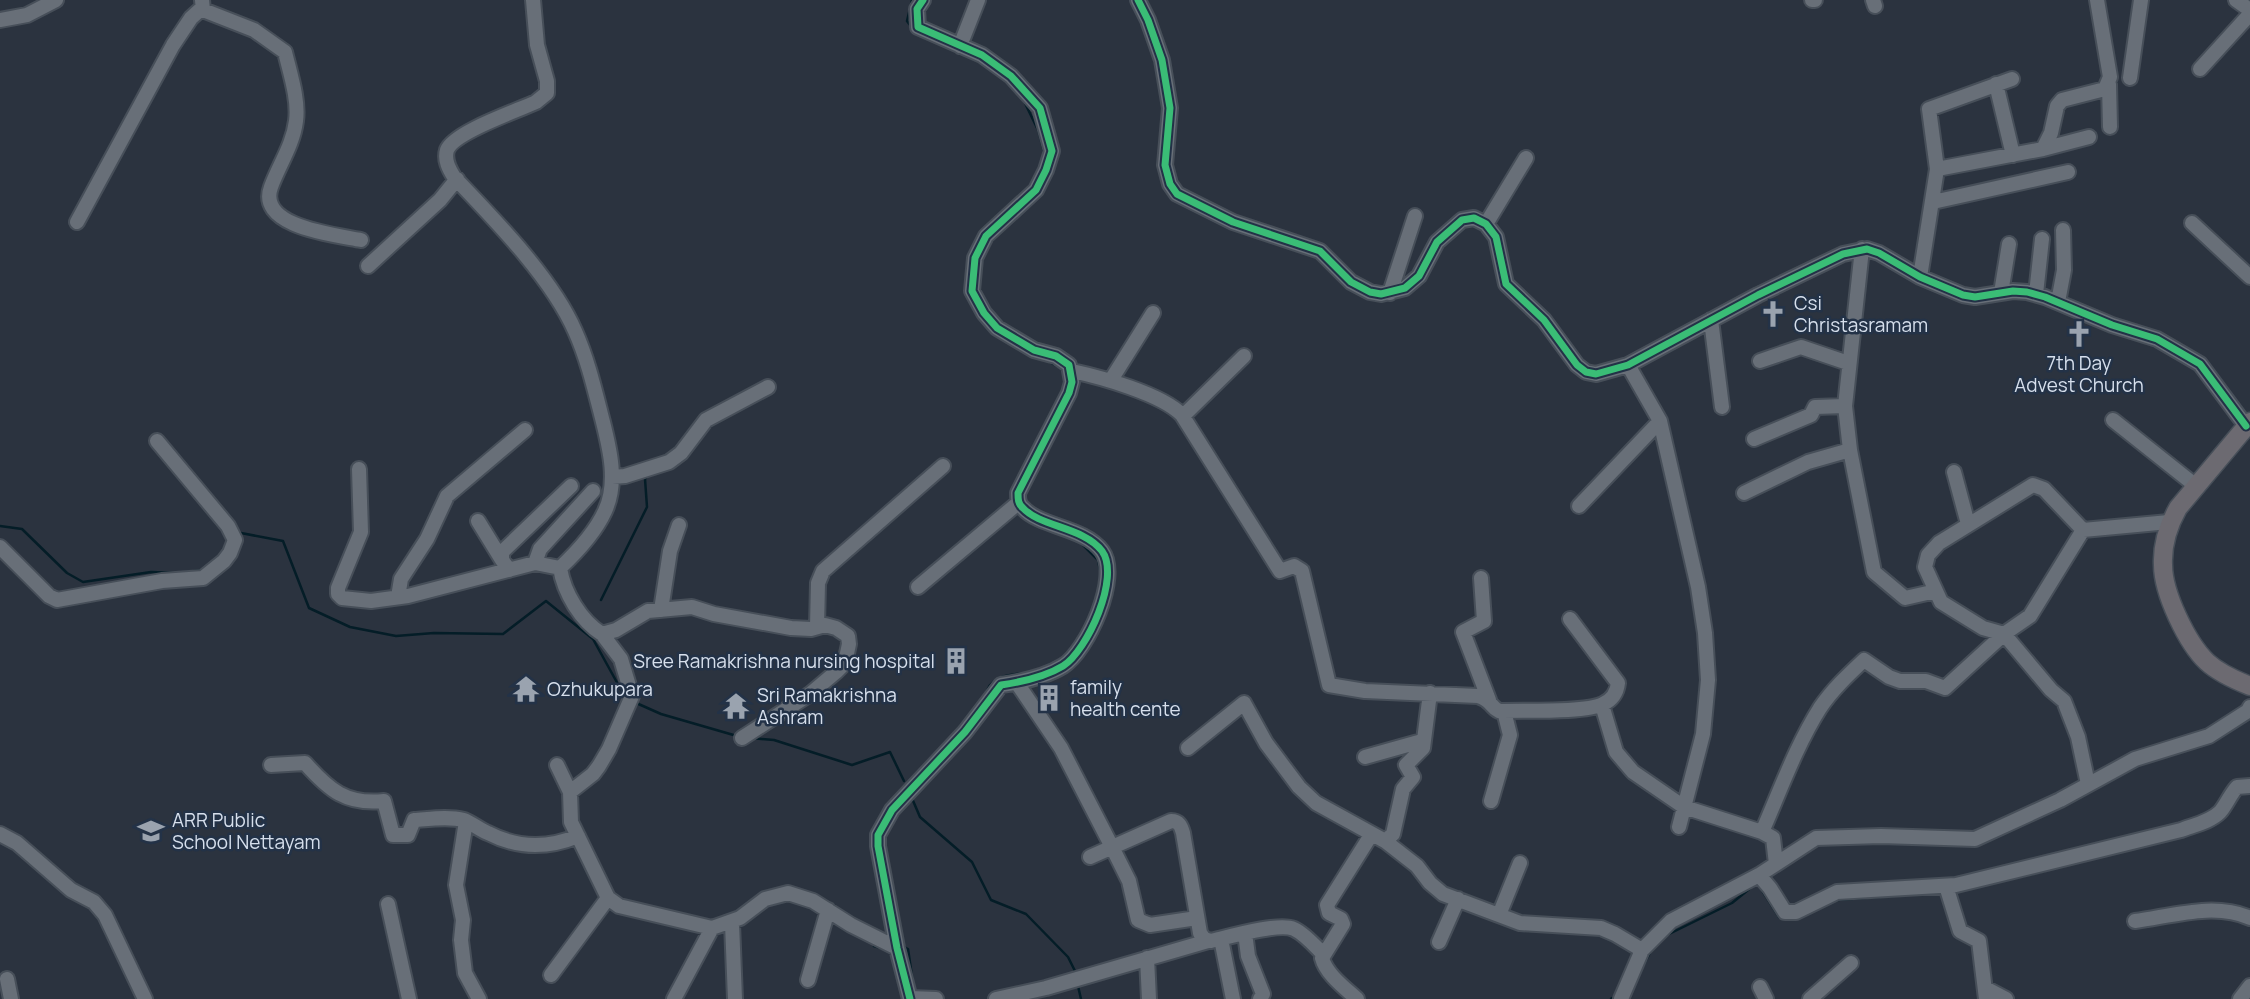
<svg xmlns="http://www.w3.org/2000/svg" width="2250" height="999" font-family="Manrope,sans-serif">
  <rect width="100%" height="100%" fill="#2b333f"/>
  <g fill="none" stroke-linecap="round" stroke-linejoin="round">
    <path stroke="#041d27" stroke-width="2.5" d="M912 0 907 21 913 29
      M1023 99 1038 130 1045 155
      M1046 360 1062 369
      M0 526 22 529 67 573 83 582 151 572 179 573 203 570
      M238 537 241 533 283 541 309 608 350 627 396 636 434 633 503 634 546 601 593 639 625 697
      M1080 542 1098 560 1100 570
      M601 600 647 507 645 479 648 475
      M985 697C990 675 1007 675 1026 673
      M634 702 661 714 737 736
      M751 738 774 740 852 765 890 752 904 781
      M911 796 920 817 972 862 991 900 1026 914 1068 957 1075 971
      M1993 883 2044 871
      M1758 884 1779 917H1782
      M1837 900 1931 893
      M1799 918 1827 904
      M1665 936 1732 903 1753 886
      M874 946 884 949
      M904 947 908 949 913 983
      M1643 966 1653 947
      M1078 986 1081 999
      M1611 999 1612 998"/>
    <defs>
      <path id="minor" d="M202 0 203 10 254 30 285 52C290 73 299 100 296 121 293 145 279 165 271 187 256 227 336 235 361 240
        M533 0 537 45 547 81V93L536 102C517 111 454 132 447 150 444 160 449 169 454 177 494 219 552 278 575 331 588 360 595 391 603 422 610 450 618 483 605 511 595 533 577 552 560 568
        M1138 0 1148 20 1162 60 1170 108 1165 165 1170 184 1177 194 1233 222 1320 251 1351 282 1370 292 1381 294 1405 288 1419 276 1437 242 1462 220 1474 218 1486 224 1496 237 1506 284 1544 320 1577 365 1586 372 1596 374 1628 365 1758 295 1843 254 1867 249 1879 253 1920 277 1963 295 1975 297 2013 291 2027 292 2045 297 2112 325 2157 339 2200 364 2246 426
        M1812 0H1815
        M1873 0 1875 6
        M2236 0 2250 10
        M0 20 27 15 56 0
        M960 46 978 0
        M2200 69 2250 14
        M2130 78 2141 0
        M1996 84 2013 155
        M2109 84 2110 127
        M2043 149 2089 137
        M1937 169 2043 149 2051 133 2057 106 2062 100 2105 89 2110 77 2097 0
        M1933 202 2068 172
        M77 222 173 45 191 18 202 8
        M2192 223 2250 277
        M1486 224 1526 158
        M368 266 440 200 457 179
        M1920 277 1937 169 1929 109 2012 79
        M1390 293 1415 216
        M2001 293 2009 244
        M2036 294 2042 239
        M2058 302 2064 270 2063 230
        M1711 320 1722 407
        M1760 361 1801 347 1848 363
        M1628 365 1660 421 1698 587 1705 633 1708 680 1703 734 1679 827
        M1072 371C1100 377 1162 394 1182 415L1280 571 1294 566 1302 571 1329 685 1365 691 1478 696C1492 700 1490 707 1499 711 1522 710 1585 713 1603 704 1612 700 1617 692 1618 683L1570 619
        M1111 380 1153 313
        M1183 416 1244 356
        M2113 420 2196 486
        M1754 439 1811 415 1815 407 1845 406
        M1850 450 1874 572 1905 598 1936 591
        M359 469 361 532 338 588V594L342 598 371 601 408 596 535 563 560 568C564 593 581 621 602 634
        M1954 472 1968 524
        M612 477 625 476 669 462 681 453 706 420 768 387
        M1744 493 1808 462 1850 450 1845 406 1862 249
        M1579 506 1660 421
        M478 521 502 560
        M0 547 49 596 57 600 162 581 203 578 224 561 230 553 235 540 228 526 157 441
        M535 563 540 549 593 491
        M509 570 502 560V552L571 486
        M1481 578 1484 621 1463 632 1489 700
        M918 587 1018 503
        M402 596 399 591 401 579 427 539 447 496 525 430
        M661 610 670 551 679 525
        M817 627 818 583 823 571 943 466
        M1017 683 1061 748 1112 847 1129 881 1138 920 1150 925 1197 918
        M1602 705 1616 752 1633 772 1684 807 1762 832 1773 838 1776 864
        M742 738 810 694 836 672 845 663 849 644 848 636 836 628 825 625 811 629 791 628 714 614 692 607 648 611 616 630 602 634 621 659 632 696 609 749 599 766 593 774 570 792 571 822 608 898 619 906 712 928 740 918 765 899 788 893 813 901 851 925 897 948
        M1188 748 1244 703 1266 743 1299 787 1316 803 1385 841 1417 866 1430 883 1443 894 1520 923 1601 928 1615 934 1642 950
        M1365 757 1422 741
        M271 765 305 763C329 790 346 805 384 801L393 835H408L414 820C430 819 448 816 464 820 472 823 480 830 488 833 517 848 547 849 578 836
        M557 765 570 792
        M2088 784 2078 737 2064 701 2051 690 2004 634 1983 628 1941 602 1925 567 1928 555 1939 543 2033 485 2044 489 2083 530 2169 522
        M1491 801 1510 735 1504 711
        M466 821 456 885 463 920 461 940 465 973 479 999
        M1762 832C1780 791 1796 746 1820 708 1832 690 1848 675 1864 660L1889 677 1900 681H1926L1945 688 2004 634 2030 616 2083 530
        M0 834 17 843 71 890 94 902 105 915 145 999
        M1385 841 1393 834 1403 789 1413 777 1406 765 1423 748 1430 693
        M1090 857 1171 821C1179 821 1181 826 1183 833L1200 933 1204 939 1211 941C1228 937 1279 922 1294 929 1305 934 1315 946 1324 955
        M1759 875 1770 888 1785 912H1796L1837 892 1956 885 2181 830C2194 825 2210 822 2220 812 2226 805 2230 795 2237 787L2250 786
        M1946 886 1960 931 1979 941 1986 999
        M388 904 409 999
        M1499 915 1520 863
        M2135 921C2172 916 2215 902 2250 918
        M732 923 735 999
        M1245 933 1248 956 1263 994 1260 999
        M1221 939 1233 999
        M1439 942 1458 899
        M1147 958 1149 999
        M551 975 608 898
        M7 979 11 999
        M808 980 828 910
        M1760 987 1766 999
        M1985 988 2006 999
        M910 998 936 999
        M674 999 712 928
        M910 999 897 948 878 846V835L892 810 965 732 1001 685C1021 682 1045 677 1063 666 1087 651 1121 577 1102 551 1084 527 1040 527 1023 508 1018 504 1018 499 1018 493L1069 393 1072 382 1069 365 1056 356 1034 350 997 328 984 313 972 291 975 258 986 236 1036 190 1046 170 1052 151 1040 108 1011 76 982 55 918 27 917 9 923 0
        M996 999 1046 988 1208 941
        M1357 999C1345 988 1326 974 1322 958L1343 924 1341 919 1329 913 1327 905 1371 835
        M1621 999 1642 950 1671 921 1759 875 1816 838 1881 836 1975 839 2060 800 2135 759 2209 736 2248 711 2250 707
        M1810 999 1851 963
        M2240 999 2250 986"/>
      <path id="major" d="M2250 422 2178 508C2168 526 2162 544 2163 565 2163 593 2187 643 2207 662 2219 673 2235 680 2250 686"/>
    </defs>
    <use href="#minor" stroke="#474f59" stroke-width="18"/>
    <use href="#major" stroke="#474f59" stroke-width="21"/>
    <use href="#minor" stroke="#686f78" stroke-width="14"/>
    <use href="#major" stroke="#6c6a71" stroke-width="18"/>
    <defs>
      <path id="cycleway" d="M1138 0 1148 20 1162 60 1170 108 1165 165 1170 184 1177 194 1233 222 1320 251 1351 282 1370 292 1381 294 1405 288 1419 276 1437 242 1462 220 1474 218 1486 224 1496 237 1506 284 1544 320 1577 365 1586 372 1596 374 1628 365 1758 295 1843 254 1867 249 1879 253 1920 277 1963 295 1975 297 2013 291 2027 292 2045 297 2112 325 2157 339 2200 364 2246 426
        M910 999 897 948 878 846V835L892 810 965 732 1001 685C1021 682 1045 677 1063 666 1087 651 1121 577 1102 551 1084 527 1040 527 1023 508 1018 504 1018 499 1018 493L1069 393 1072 382 1069 365 1056 356 1034 350 997 328 984 313 972 291 975 258 986 236 1036 190 1046 170 1052 151 1040 108 1011 76 982 55 918 27 917 9 923 0"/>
    </defs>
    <use href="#cycleway" stroke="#233247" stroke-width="11"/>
    <use href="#cycleway" stroke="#3abd76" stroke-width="7"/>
  </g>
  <defs>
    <symbol id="church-bare" viewBox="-9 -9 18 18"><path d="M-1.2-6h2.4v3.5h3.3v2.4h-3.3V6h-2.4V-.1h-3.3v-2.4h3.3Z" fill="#9aa3af" stroke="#233247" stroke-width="2.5" paint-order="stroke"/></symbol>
    <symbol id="building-bare" viewBox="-9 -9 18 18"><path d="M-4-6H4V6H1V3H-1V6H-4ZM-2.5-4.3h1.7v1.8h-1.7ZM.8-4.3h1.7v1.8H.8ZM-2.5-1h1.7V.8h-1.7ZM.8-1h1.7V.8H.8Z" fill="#9aa3af" stroke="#233247" stroke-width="2.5" paint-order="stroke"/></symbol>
    <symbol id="temple-bare" viewBox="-9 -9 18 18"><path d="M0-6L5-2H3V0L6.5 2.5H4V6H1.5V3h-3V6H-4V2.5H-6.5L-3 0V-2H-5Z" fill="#9aa3af" stroke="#233247" stroke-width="2.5" paint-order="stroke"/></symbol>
    <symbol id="school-bare" viewBox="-9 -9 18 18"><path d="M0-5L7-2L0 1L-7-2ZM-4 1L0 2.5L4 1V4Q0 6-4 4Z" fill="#9aa3af" stroke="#233247" stroke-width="2.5" paint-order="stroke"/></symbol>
  </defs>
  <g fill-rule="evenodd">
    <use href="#church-bare" x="1754" y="295" width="38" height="38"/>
    <use href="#church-bare" x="2060" y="315" width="38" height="38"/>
    <use href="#building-bare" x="937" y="642" width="38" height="38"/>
    <use href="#temple-bare" x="507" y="670" width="38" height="38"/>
    <use href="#building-bare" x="1030" y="679" width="38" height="38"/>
    <use href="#temple-bare" x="717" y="687" width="38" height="38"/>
    <use href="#school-bare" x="132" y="812" width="38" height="38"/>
  </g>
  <g text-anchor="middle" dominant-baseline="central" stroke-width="5" stroke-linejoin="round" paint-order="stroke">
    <g font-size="19" fill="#d6dfec" stroke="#233247" text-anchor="start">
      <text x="1794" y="303">Csi<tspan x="1794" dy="22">Christasramam</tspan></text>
      <text x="2079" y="363" text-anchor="middle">7th Day<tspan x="2079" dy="22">Advest Church</tspan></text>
      <text x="935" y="661" text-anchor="end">Sree Ramakrishna nursing hospital</text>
      <text x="1070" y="687">family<tspan x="1070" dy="22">health cente</tspan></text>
      <text x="547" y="689">Ozhukupara</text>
      <text x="757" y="695">Sri Ramakrishna<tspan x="757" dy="22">Ashram</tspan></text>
      <text x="172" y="820">ARR Public<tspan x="172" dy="22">School Nettayam</tspan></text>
    </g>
  </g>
</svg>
